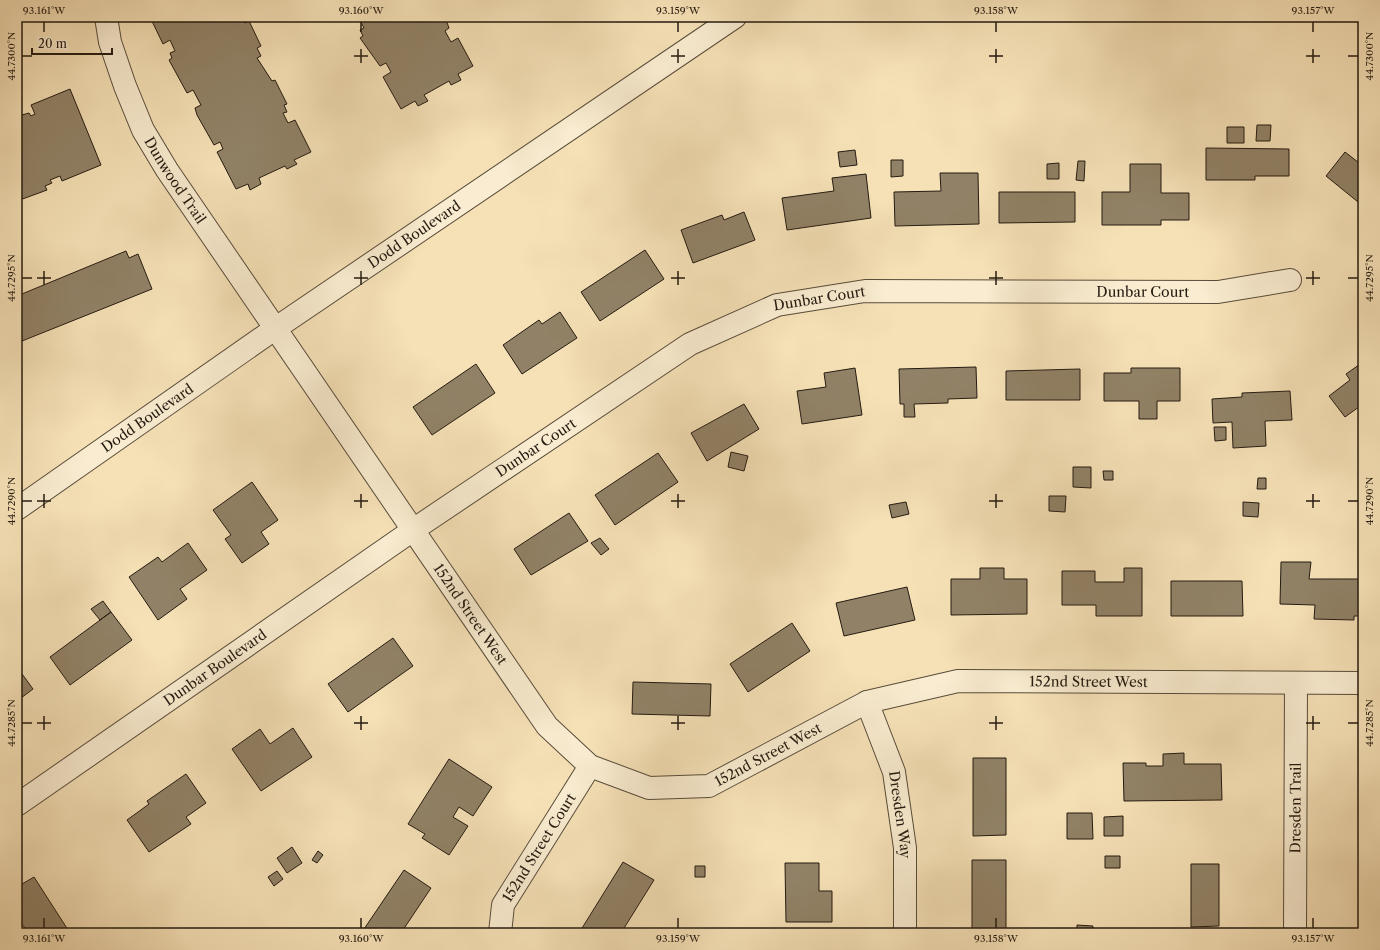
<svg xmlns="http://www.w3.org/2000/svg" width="1380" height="950" font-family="'Libre Caslon Text',serif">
  <rect width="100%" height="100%" fill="#f6e1b7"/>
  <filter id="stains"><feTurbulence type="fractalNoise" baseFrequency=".005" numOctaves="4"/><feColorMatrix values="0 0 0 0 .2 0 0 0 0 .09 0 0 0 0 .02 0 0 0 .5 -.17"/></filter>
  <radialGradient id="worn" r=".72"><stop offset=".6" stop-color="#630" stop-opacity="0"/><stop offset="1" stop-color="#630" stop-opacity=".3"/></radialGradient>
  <path fill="#918267" stroke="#241b11" d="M150 17H241L245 23 249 21 261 46 257 48 261 56 257 58 272 81 275 80 287 104 284 105 287 112 283 113 288 123 295 120 311 152 294 160 297 164 287 169 285 166 259 178 261 184 250 190 248 184 236 189 217 152 223 149 220 142 214 145 197 115 195 108 201 105 193 90 187 93 169 60 172 58 170 53 175 51 170 40 163 44Z
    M358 17H445L449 28 445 31 451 42 458 38 473 66 458 74 461 80 451 85 449 81 424 95 428 101 418 106 415 101 401 109 383 77 391 72 386 63 380 66 360 38 363 36 360 30 364 28Z
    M70 89 101 165 62 181 60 176 50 180 52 183 45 186 47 190 17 201V112L20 110 22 115 29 113 31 116 35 114 31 105Z
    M1257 125H1271L1270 141H1256Z
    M1227 127H1244V143H1227Z
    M1206 148 1289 149V176H1255V180H1206Z
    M855 150 857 165 840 167 838 152Z
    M1345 152 1363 166V206L1326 176Z
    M891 160H903V176L891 177Z
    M1078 161H1085L1084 181 1076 180Z
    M1059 163V179H1047V164Z
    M1130 164H1161V193H1189V220H1161V225H1102V192H1130Z
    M940 173H978L979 224 895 226 894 192 941 191Z
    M866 174 871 218 787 230 782 198 834 191 832 178Z
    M999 192H1075V222L999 223Z
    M744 212 755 240 693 263 681 230 722 215 724 220Z
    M645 250 664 279 600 321 581 292Z
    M126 251 129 258 138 254 152 289 17 343V296Z
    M560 312 577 338 522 374 503 345 539 320 542 324Z
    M1363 362V404L1345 417 1329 396 1350 380 1346 374Z
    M476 364 495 393 432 435 413 407Z
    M976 367 977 398 948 399V403L914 404 915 417H904V404H900L899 369Z
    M855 368 862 415 802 424 797 391 826 387 824 373Z
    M1131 368H1180V401H1157V419H1139V401H1104V373H1131Z
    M1080 369V400H1006V371Z
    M1290 391 1292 420 1265 421 1266 446 1233 448 1232 422 1213 423 1212 399 1242 397V393Z
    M744 404 759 429 707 461 691 433Z
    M1214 427H1226V440L1215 441Z
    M731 452 748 456 744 471 728 467Z
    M658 453 678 482 615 525 595 495Z
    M1073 467H1091V488L1073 487Z
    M1103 471H1113V480H1104Z
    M1258 478H1266V489H1257Z
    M252 482 278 520 261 532 269 544 242 563 225 539 231 535 213 510Z
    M1049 496H1066L1065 512 1049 511Z
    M906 502 909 514 892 518 889 505Z
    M1243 502 1259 503 1258 517 1243 516Z
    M569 513 588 541 531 575 514 549Z
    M600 538 609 549 601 555 591 543Z
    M188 543 207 570 180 589 187 599 158 620 129 577 158 557 162 562Z
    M1281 562H1311L1309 579H1361V616H1354V620L1314 619 1315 605 1280 604Z
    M980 568H1004V579H1027V614L951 615V579H980Z
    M1124 568H1142V616H1096V605H1062V571H1095V582H1124Z
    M1171 581H1242L1243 616H1171Z
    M907 587 915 620 844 636 836 603Z
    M103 601 111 612 100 620 91 609Z
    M111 612 132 640 70 685 50 657Z
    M792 623 810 651 748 692 730 664Z
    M393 638 413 666 348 712 328 684Z
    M17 667 33 689 17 701Z
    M633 682 711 684 710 716 632 714Z
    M293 728 312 757 261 791 232 749 260 729 270 744Z
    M1184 753V764H1221L1222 800 1124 801 1123 763H1146V766H1163V754Z
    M973 758H1006V835L973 836Z
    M449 759 492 787 473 816 459 807 453 817 468 826 449 855 422 838 425 834 408 824Z
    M186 774 206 803 186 817 191 824 149 852 127 820 149 804 147 801Z
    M1067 813H1092L1093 839H1067Z
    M1123 816V836H1104V817Z
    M292 847 302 863 287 873 277 858Z
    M318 851 323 855 317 863 312 860Z
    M1105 856H1120V868H1105Z
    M972 860H1006V933H972Z
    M623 862 654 880 621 933H579Z
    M785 863H819V891H832V922H786Z
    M1191 864H1219V926L1191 927Z
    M695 866H705V877H695Z
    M404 870 431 888 401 933H363L362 932Z
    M277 871 283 879 274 886 268 877Z
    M34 877 70 933H28L17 916V887Z
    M1077 925 1093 926 1092 933H1077Z"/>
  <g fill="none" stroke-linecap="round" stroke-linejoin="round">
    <defs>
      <g id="minor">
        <path id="s1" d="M106 17 110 42 125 86 143 130 167 170 547 726 590 766 649 788 709 786 867 702 958 681 1363 683"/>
        <path id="s2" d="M867 702 894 772 905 848V933"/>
        <path id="s3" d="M17 805 413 530 690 344 777 305 865 291 1218 292 1290 280"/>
        <path id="s4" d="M500 933 503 905 590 766"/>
        <path id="s5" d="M1295 933 1296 683"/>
      </g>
      <g id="tertiary">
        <path id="s6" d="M17 509 276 328 735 17"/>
      </g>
    </defs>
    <use href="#minor" stroke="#584c3a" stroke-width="24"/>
    <use href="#tertiary" stroke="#584c3a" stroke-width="24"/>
    <use href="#minor" stroke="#f9ecd0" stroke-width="22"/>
    <use href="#tertiary" stroke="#f9ecd0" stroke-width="22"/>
  </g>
  <path fill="none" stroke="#241b11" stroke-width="1.5" d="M44 22V32M361 22V32M678 22V32M996 22V32M1313 22V32M361 49V63M678 49V63M996 49V63M1313 49V63M22 56H32M354 56H368M671 56H685M989 56H1003M1306 56H1320M1348 56H1358M44 271V285M361 271V285M678 271V285M996 271V285M1313 271V285M22 278H32M37 278H51M354 278H368M671 278H685M989 278H1003M1306 278H1320M1348 278H1358M44 494V508M361 494V508M678 494V508M996 494V508M1313 494V508M22 501H32M37 501H51M354 501H368M671 501H685M989 501H1003M1306 501H1320M1348 501H1358M44 716V730M361 716V730M678 716V730M996 716V730M1313 716V730M22 723H32M37 723H51M354 723H368M671 723H685M989 723H1003M1306 723H1320M1348 723H1358M44 918V928M361 918V928M678 918V928M996 918V928M1313 918V928"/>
  <g text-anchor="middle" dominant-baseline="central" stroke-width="3" stroke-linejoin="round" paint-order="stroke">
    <g font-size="14" fill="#241b11" stroke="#f9ecd0">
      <text stroke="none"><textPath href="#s1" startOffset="179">Dunwood Trail</textPath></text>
      <text stroke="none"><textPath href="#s6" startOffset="483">Dodd Boulevard</textPath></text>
      <text stroke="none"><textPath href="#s3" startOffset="1278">Dunbar Court</textPath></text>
      <text stroke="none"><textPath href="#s3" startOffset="954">Dunbar Court</textPath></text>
      <text stroke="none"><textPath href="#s6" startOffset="159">Dodd Boulevard</textPath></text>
      <text stroke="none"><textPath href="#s3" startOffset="630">Dunbar Court</textPath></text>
      <text stroke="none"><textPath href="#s1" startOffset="704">152nd Street West</textPath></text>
      <text stroke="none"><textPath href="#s3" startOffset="241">Dunbar Boulevard</textPath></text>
      <text stroke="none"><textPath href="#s1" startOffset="1424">152nd Street West</textPath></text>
      <text stroke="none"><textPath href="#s1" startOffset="1088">152nd Street West</textPath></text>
      <text stroke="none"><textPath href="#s5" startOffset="125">Dresden Trail</textPath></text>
      <text stroke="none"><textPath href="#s2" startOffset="118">Dresden Way</textPath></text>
      <text stroke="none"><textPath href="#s4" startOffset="96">152nd Street Court</textPath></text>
    </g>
  </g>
  <rect width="1380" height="950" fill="none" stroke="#f6e1b7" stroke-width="44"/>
  <path d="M32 48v6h80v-6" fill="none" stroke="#241b11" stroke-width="2"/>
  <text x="38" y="48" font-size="12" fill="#241b11" stroke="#f9ecd0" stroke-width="3" paint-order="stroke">20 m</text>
  <rect x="22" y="22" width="1336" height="906" fill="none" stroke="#241b11" stroke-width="1.5"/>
  <g font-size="10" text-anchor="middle" fill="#241b11">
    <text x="44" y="14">93.161°W</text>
    <text x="361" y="14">93.160°W</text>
    <text x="678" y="14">93.159°W</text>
    <text x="996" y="14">93.158°W</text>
    <text x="1313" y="14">93.157°W</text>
    <text transform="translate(11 56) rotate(-90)" y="4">44.7300°N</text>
    <text transform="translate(1369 56) rotate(-90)" y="4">44.7300°N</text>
    <text transform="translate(11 278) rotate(-90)" y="4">44.7295°N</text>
    <text transform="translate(1369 278) rotate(-90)" y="4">44.7295°N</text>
    <text transform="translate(11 501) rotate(-90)" y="4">44.7290°N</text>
    <text transform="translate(1369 501) rotate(-90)" y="4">44.7290°N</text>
    <text transform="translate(11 723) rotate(-90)" y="4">44.7285°N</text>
    <text transform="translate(1369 723) rotate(-90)" y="4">44.7285°N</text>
    <text x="44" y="942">93.161°W</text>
    <text x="361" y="942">93.160°W</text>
    <text x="678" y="942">93.159°W</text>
    <text x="996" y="942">93.158°W</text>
    <text x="1313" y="942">93.157°W</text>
  </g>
  <rect width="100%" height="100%" filter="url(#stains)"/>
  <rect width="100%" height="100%" fill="url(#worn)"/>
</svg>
